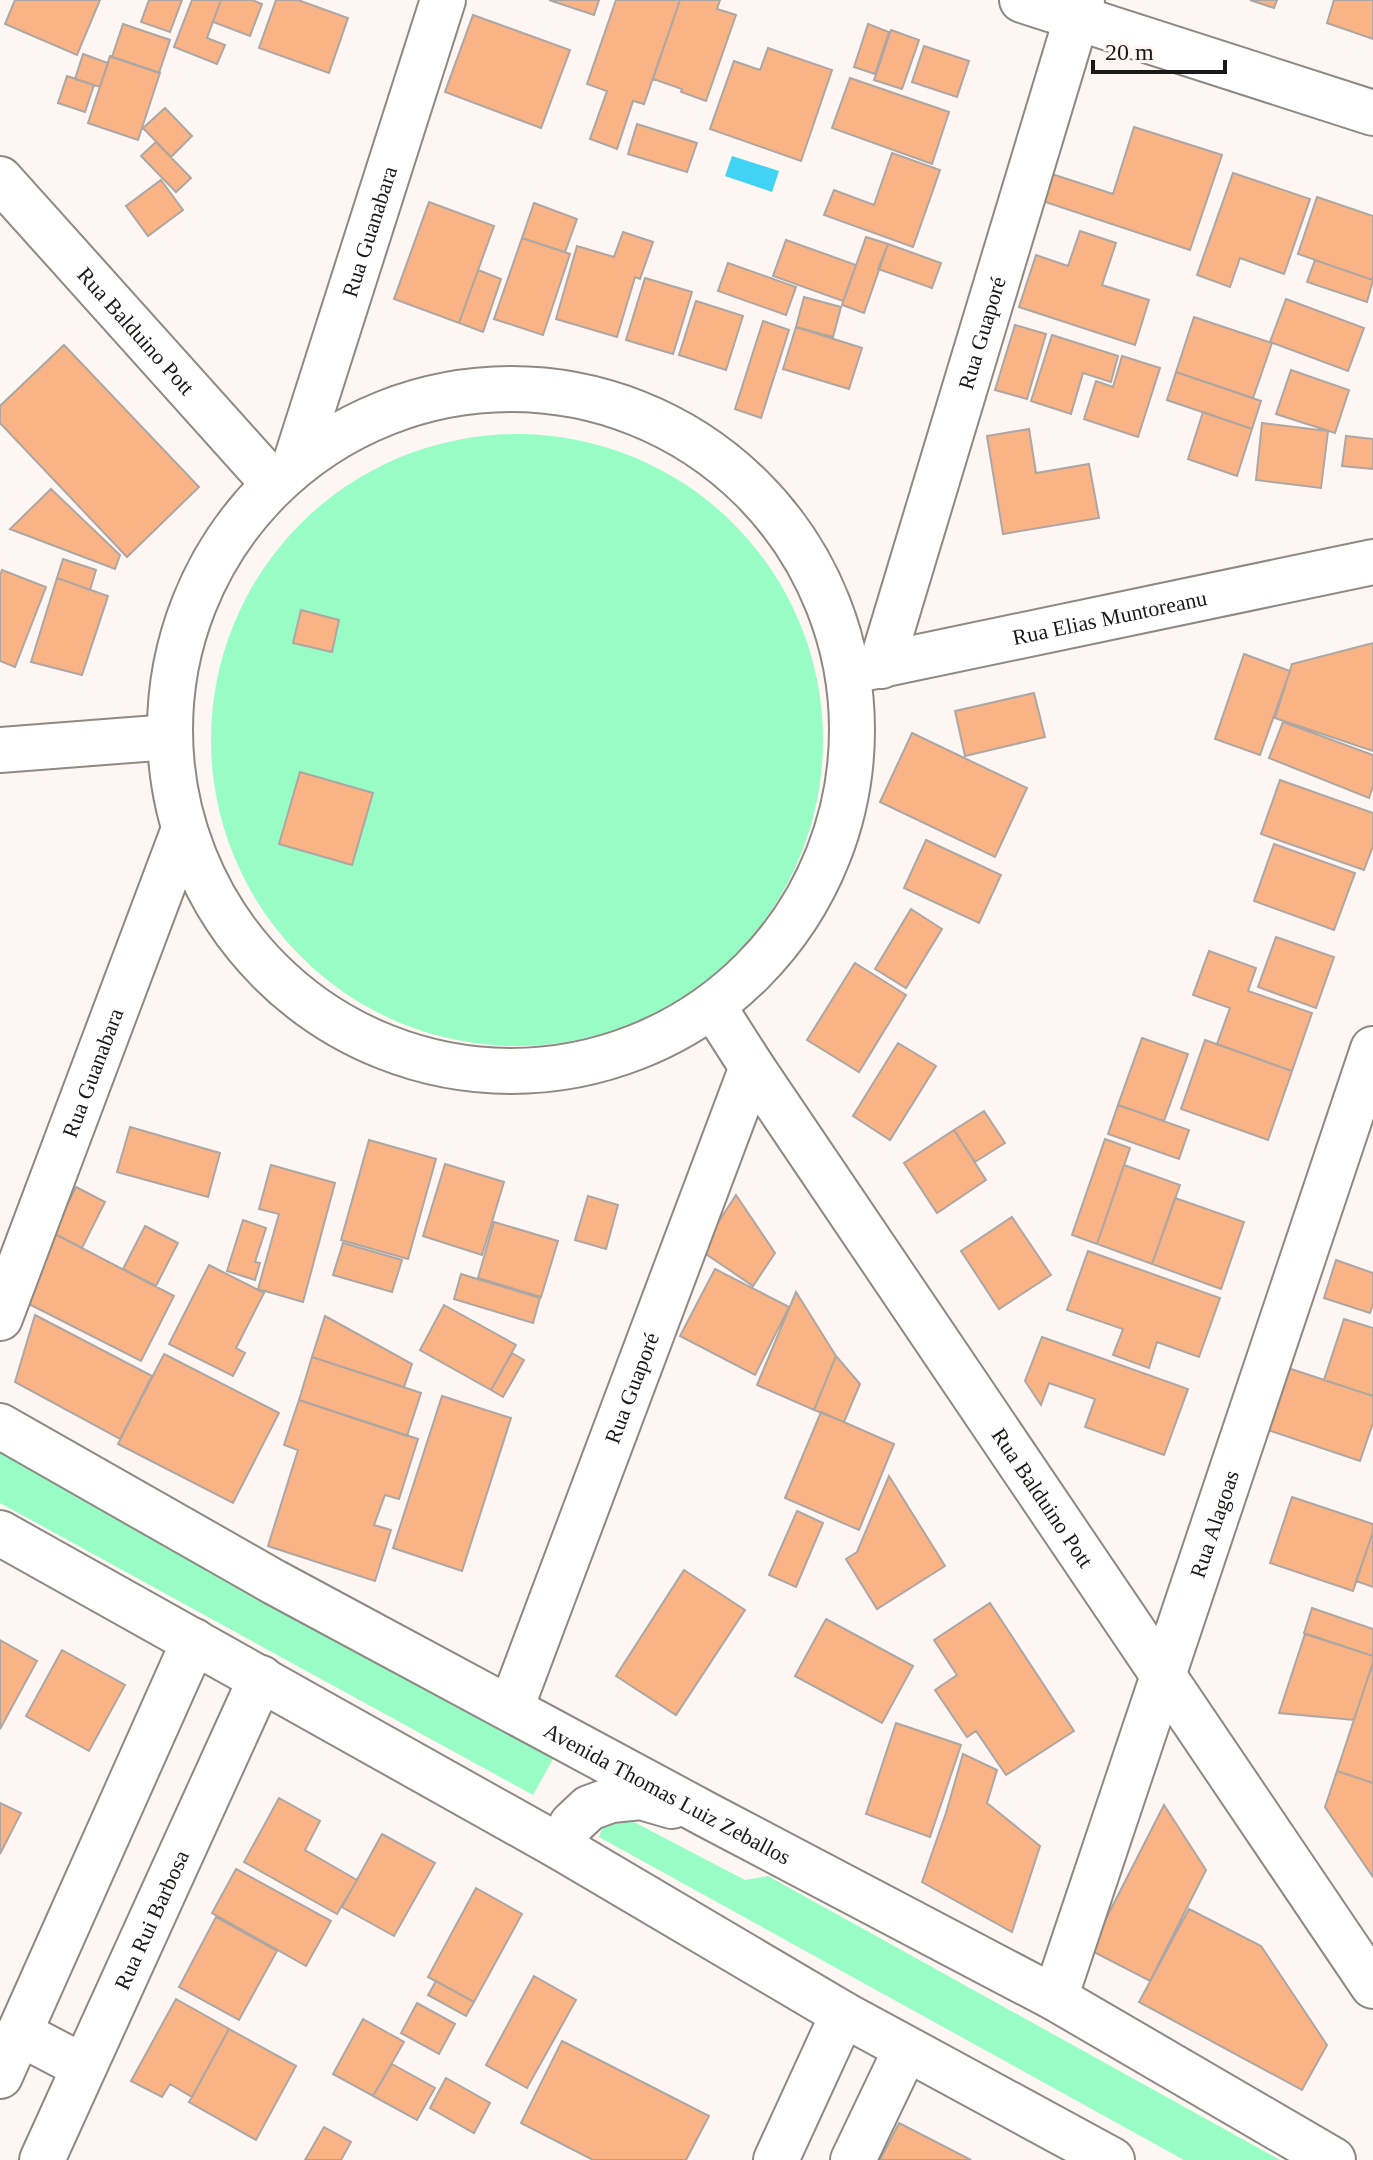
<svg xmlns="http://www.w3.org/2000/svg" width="1373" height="2160" font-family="Georgia,serif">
  <rect width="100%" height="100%" fill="#fef6f2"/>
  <path fill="#97fdc5" d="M211 740a306 306 0 1 1 612 0a306 306 0 1 1-612 0Z
    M0 1452 554 1757 533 1795 0 1503Z
    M609 1809 745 1880 768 1876 1280 2160H1184L599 1837Z"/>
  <path fill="#41d3f4" d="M732 156 779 171 772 192 725 176Z"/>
  <path fill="#fab385" stroke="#aea6a2" stroke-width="2" d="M15 0H100L77 55 5 24Z
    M149 0H182L170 32 141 22Z
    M192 0H221L207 38 225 45 217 64 174 47Z
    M221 0H252L262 4 250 36 213 22Z
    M276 0H298L348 18 329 73 259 48Z
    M549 0H599L594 15Z
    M616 0H680L644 104 633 101 617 149 590 139 607 91 587 84Z
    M680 0H720L717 9 736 15 706 101 681 92 682 89 653 79Z
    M1250 0H1277L1274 8Z
    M1334 0H1373V39L1327 23Z
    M473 15 570 50 541 128 445 92Z
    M123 24 170 40 159 73 112 57Z
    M868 24 889 32 875 74 854 67Z
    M891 30 919 40 902 89 874 80Z
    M924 46 969 61 957 97 912 82Z
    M768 48 832 70 801 161 710 129 734 61 760 70Z
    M83 54 108 63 100 87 75 79Z
    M110 56 160 73 138 140 88 123Z
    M67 76 94 85 85 112 58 103Z
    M850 78 949 112 932 164 832 128Z
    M165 108 192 136 171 157 143 128Z
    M637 124 697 143 687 172 628 154Z
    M1134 127 1222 155 1190 250 1039 200 1049 173 1113 194Z
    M156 142 191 178 176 192 141 156Z
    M892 153 940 170 913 247 824 215 834 190 874 205Z
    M1233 173 1310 199 1284 274 1240 258 1230 287 1197 275Z
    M161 180 183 210 148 236 126 206Z
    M1317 197 1373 216V280L1298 254Z
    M429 202 494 226 459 323 394 299Z
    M534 203 577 219 565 252 522 238Z
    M1080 231 1116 243 1102 285 1149 300 1135 345 1019 307 1036 255 1068 266Z
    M623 232 653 242 640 279 635 277 617 337 556 319 577 246 614 257Z
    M866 237 888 244 864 313 842 305Z
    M522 238 570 254 543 335 494 319Z
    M786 240 856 265 843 301 773 276Z
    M888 244 941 263 932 288 878 269Z
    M1315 260 1373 280 1367 302 1307 282Z
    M728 263 796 287 786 315 718 291Z
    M478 270 501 279 483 332 459 323Z
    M645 278 692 292 673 354 626 340Z
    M804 297 841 307 833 337 796 327Z
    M1286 299 1364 328 1348 371 1270 342Z
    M696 301 743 316 726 370 679 355Z
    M1194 317 1272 343 1253 398 1176 372Z
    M763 321 789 330 761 418 735 409Z
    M1015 325 1046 334 1027 399 995 390Z
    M796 327 862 348 849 389 783 369Z
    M1052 335 1118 356 1111 382 1083 373 1071 414 1031 401Z
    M64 345 199 487 127 557 0 423V406Z
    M1122 356 1160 368 1138 437 1084 419 1096 381 1113 387Z
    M1291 370 1349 390 1335 433 1276 414Z
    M1176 372 1261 401 1252 429 1167 400Z
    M1203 412 1252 429 1237 476 1188 459Z
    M1262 423 1328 431 1321 488 1256 480Z
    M1029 429 1036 473 1089 464 1099 518 1003 534 987 436Z
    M1346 436 1373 439V469L1342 466Z
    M51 489 120 555 115 569 10 529Z
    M63 559 96 570 90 590 57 578Z
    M2 570 46 587 15 667 0 661V575Z
    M57 578 108 596 82 675 31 662Z
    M301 610 339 620 332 652 293 643Z
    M1373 643V751L1275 718 1292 664Z
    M1244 654 1290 671 1260 755 1215 739Z
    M1034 693 1045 737 965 756 955 711Z
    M1283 722 1373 755V786L1369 798 1269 758Z
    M912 733 1027 788 995 857 880 802Z
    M300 772 373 793 352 865 279 844Z
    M1280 780 1373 813V846L1364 870 1261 834Z
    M926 840 1001 875 979 923 904 888Z
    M1274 844 1355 873 1334 930 1254 901Z
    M911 909 942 929 906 988 875 969Z
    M1276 937 1334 957 1316 1008 1258 987Z
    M1209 951 1256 968 1248 991 1312 1013 1292 1071 1217 1044 1230 1008 1193 995Z
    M855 963 906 995 859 1072 807 1040Z
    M1142 1038 1188 1054 1164 1121 1118 1105Z
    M1205 1040 1292 1071 1268 1140 1181 1109Z
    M898 1043 936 1066 890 1140 853 1116Z
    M1118 1105 1189 1130 1179 1159 1108 1134Z
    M984 1111 1005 1143 975 1162 954 1130Z
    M130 1127 220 1153 208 1197 117 1172Z
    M954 1130 986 1180 937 1213 904 1163Z
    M1105 1139 1130 1148 1097 1244 1072 1235Z
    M369 1140 436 1159 408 1259 341 1240Z
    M445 1164 504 1182 482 1255 423 1236Z
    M271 1165 335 1183 303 1302 258 1289 279 1214 259 1209Z
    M1124 1165 1180 1185 1152 1264 1097 1244Z
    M76 1187 105 1202 82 1248 53 1233Z
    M736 1195 775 1253 753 1286 700 1250Z
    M588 1196 618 1205 606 1249 575 1240Z
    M1175 1198 1244 1222 1221 1289 1152 1264Z
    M1012 1217 1051 1275 999 1309 961 1251Z
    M243 1220 266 1228 255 1262 260 1263 255 1280 227 1271Z
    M494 1222 558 1241 541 1297 478 1278Z
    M145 1226 178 1243 156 1286 123 1269Z
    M53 1233 174 1296 141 1361 19 1299Z
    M343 1243 402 1260 392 1292 333 1275Z
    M1088 1251 1220 1298 1199 1357 1157 1342 1149 1368 1113 1355 1123 1329 1067 1310Z
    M1336 1260 1373 1273V1304L1370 1313 1324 1298Z
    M209 1265 264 1293 236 1348 245 1353 233 1376 169 1344Z
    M715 1269 789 1307 755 1375 680 1336Z
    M461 1274 540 1298 533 1323 454 1299Z
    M796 1292 836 1356 814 1410 757 1385Z
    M444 1305 516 1345 491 1390 420 1350Z
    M35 1315 152 1376 120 1439 15 1382Z
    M325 1316 412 1364 404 1387 312 1357Z
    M1344 1319 1373 1328V1396L1324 1380Z
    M1042 1337 1188 1389 1164 1455 1085 1427 1095 1399 1049 1383 1041 1405 1025 1381Z
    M512 1353 524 1360 503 1397 491 1390Z
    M164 1354 279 1413 233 1503 118 1444Z
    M836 1356 860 1384 844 1422 814 1410Z
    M312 1357 421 1393 407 1436 299 1400Z
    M1279 1365 1373 1396V1423L1360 1461 1259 1427Z
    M442 1396 511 1418 462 1571 393 1548Z
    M299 1400 418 1439 399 1499 385 1495 374 1525 391 1530 375 1581 268 1546 298 1450 284 1445Z
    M821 1412 894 1444 859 1530 785 1498Z
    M889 1476 945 1566 877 1609 846 1559 857 1552Z
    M1292 1497 1373 1524V1532L1353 1591 1270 1563Z
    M797 1511 823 1523 796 1587 769 1575Z
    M1373 1532V1587L1356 1581Z
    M684 1570 745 1610 676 1715 616 1676Z
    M990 1603 1074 1731 1006 1775 976 1731 967 1737 935 1690 957 1675 934 1640Z
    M1312 1608 1373 1629V1656L1304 1633Z
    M826 1619 913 1666 882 1723 795 1676Z
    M1305 1634 1373 1656V1662L1354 1720 1279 1713Z
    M0 1640 37 1661 0 1729Z
    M62 1650 125 1685 89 1751 26 1716Z
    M1373 1662V1783L1337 1771Z
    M896 1723 961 1745 930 1837 866 1814Z
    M963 1754 997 1770 987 1803 1040 1846 1012 1932 922 1882 946 1813Z
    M1337 1771 1373 1783V1877L1325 1807Z
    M279 1798 320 1821 305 1850 357 1880 337 1914 244 1862Z
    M0 1803 21 1813 0 1854Z
    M1164 1805 1206 1870 1150 1981 1090 1950Z
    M382 1834 435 1863 394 1936 342 1907Z
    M236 1869 331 1921 306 1966 212 1913Z
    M476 1888 522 1914 474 2002 428 1977Z
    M1189 1909 1261 1946 1327 2045 1302 2090 1139 2002Z
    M216 1917 277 1951 239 2020 179 1987Z
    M534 1976 576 2000 527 2088 486 2065Z
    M436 1981 474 2002 466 2016 428 1995Z
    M176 1999 229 2029 192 2097 170 2084 162 2097 131 2081Z
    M417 2003 455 2024 439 2054 401 2033Z
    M363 2019 404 2042 373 2096 333 2074Z
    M229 2029 296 2066 256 2140 189 2102Z
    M562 2041 709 2116 686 2160H593L521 2123Z
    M392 2064 435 2088 417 2120 373 2096Z
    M446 2078 490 2103 474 2133 430 2108Z
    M899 2123 971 2160H880Z
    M324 2127 351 2142 341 2160H305Z"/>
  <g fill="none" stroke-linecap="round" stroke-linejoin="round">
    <defs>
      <g id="minor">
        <path d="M1022 0 1373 113"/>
        <path id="s1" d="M0 179 273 483"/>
        <circle cx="511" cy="730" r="341"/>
        <path id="s2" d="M295 464 443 0"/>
        <path id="s3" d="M881 666 1082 0"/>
        <path id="s4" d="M857 670 1373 562"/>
        <path d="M0 750 170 737"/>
        <path id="s5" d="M713 1006 752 1067 1373 1986"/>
        <path id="s6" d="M0 1318 184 829"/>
        <path id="s7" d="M511 1708 752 1067"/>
        <path id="s8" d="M1055 1998 1373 1049"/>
        <path d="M19 2033 84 2067"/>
        <path d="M0 2076 194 1641"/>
        <path id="s9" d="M42 2160 261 1678"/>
      </g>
      <path id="tertiary" d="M776 2160 843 2014
        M853 2160 906 2049"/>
      <g id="secondary">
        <path id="s10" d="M0 1426 274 1582 709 1816 1055 1998 1333 2160"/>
        <path d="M0 1533 560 1847 843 2014 1112 2160"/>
        <path d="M560 1847 572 1824 589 1808 611 1800 641 1797 672 1806"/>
      </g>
    </defs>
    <use href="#minor" stroke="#8f8883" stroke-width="48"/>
    <use href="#tertiary" stroke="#8f8883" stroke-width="48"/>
    <use href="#secondary" stroke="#8f8883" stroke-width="48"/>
    <use href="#minor" stroke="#fff" stroke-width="44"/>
    <use href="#tertiary" stroke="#fff" stroke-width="44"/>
    <use href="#secondary" stroke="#fff" stroke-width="44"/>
  </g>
  <g text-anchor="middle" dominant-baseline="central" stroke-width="7" stroke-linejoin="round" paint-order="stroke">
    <g font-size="22" fill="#1b1917" stroke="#fef6f2">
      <text stroke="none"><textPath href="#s2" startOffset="244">Rua Guanabara</textPath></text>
      <text stroke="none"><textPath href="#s1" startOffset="204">Rua Balduino Pott</textPath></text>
      <text stroke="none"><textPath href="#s3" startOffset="348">Rua Guaporé</textPath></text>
      <text stroke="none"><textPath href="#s4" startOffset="258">Rua Elias Muntoreanu</textPath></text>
      <text stroke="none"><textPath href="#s6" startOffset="262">Rua Guanabara</textPath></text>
      <text stroke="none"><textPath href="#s7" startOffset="342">Rua Guaporé</textPath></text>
      <text stroke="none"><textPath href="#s5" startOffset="592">Rua Balduino Pott</textPath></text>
      <text stroke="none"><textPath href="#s8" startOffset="500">Rua Alagoas</textPath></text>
      <text stroke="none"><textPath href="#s10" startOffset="762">Avenida Thomas Luiz Zeballos</textPath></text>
      <text stroke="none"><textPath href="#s9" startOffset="264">Rua Rui Barbosa</textPath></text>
    </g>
  </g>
  <path d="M1093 60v12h132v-12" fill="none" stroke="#1b1917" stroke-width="4"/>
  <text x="1105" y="60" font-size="24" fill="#1b1917" stroke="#fef6f2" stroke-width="6" paint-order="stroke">20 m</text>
</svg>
